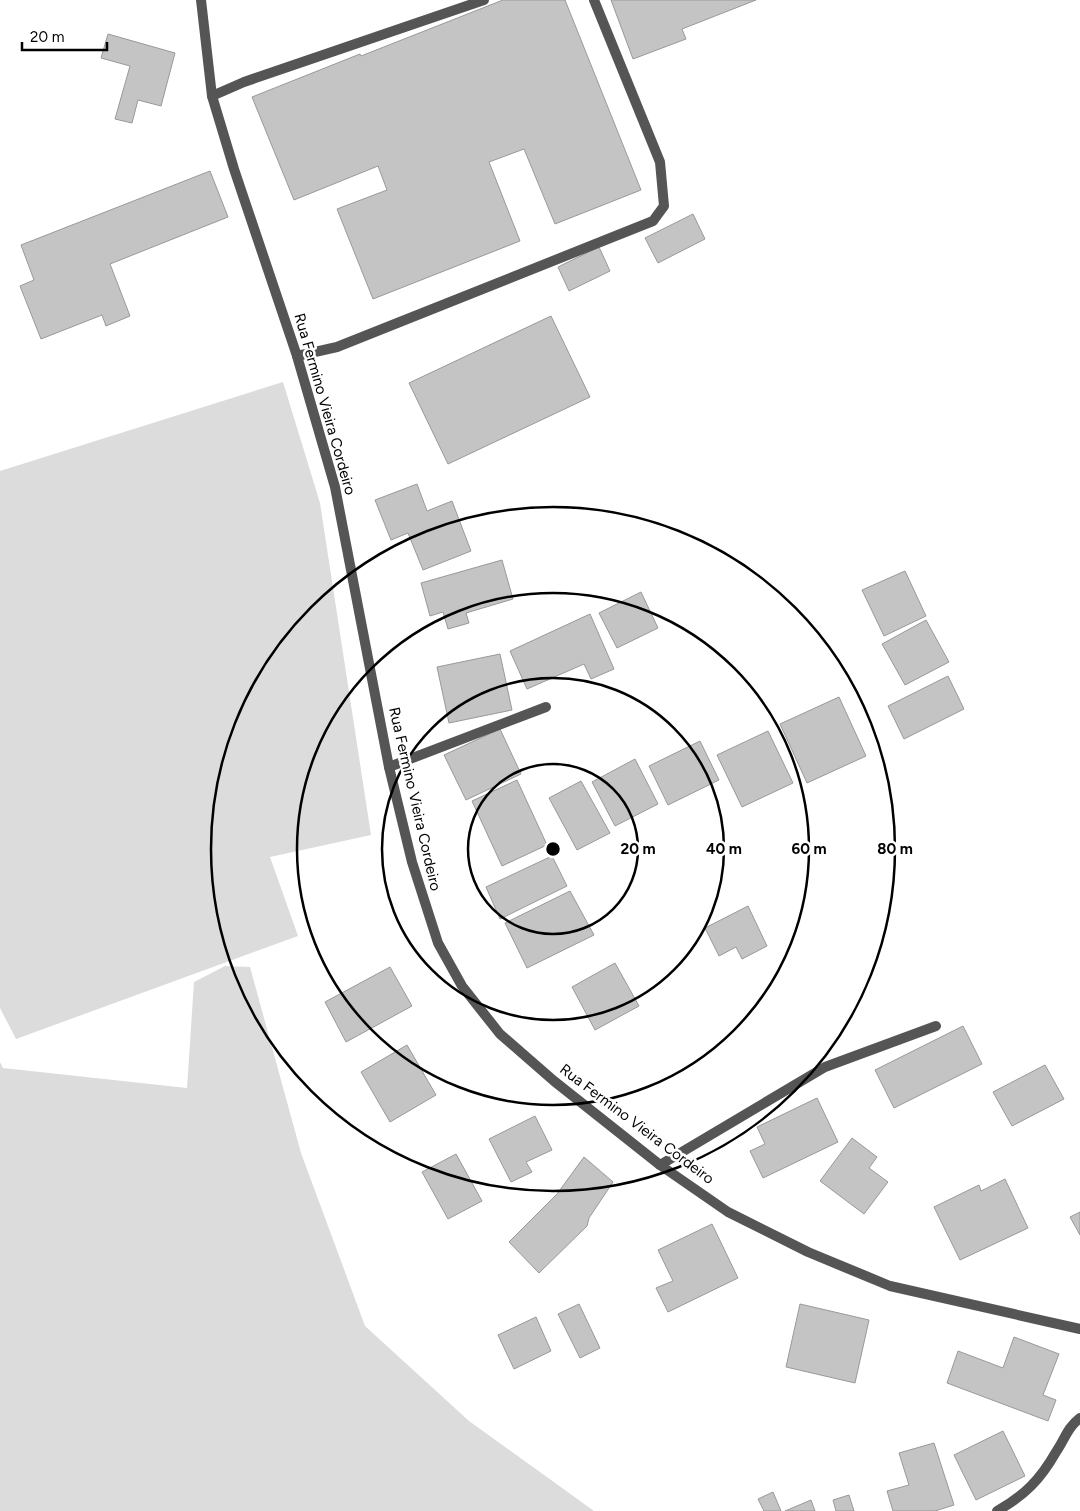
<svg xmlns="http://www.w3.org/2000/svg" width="1080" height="1511" font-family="Figtree,sans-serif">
  <rect width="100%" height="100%" fill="#fff"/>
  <path fill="#dcdcdc" d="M283 382 320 503 371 835 270 857 298 936 16 1039 0 1008V471Z
    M225 966 250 967 301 1153 365 1326 469 1421 594 1511H0V1062L3 1068 187 1088 194 982Z"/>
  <path fill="#c4c4c4" stroke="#999" d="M503 0H565L641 190 555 224 524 149 489 162 520 241 373 299 337 209 387 190 378 166 294 200 252 97 360 54 361 56Z
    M611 0H756L682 29 686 39 633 59Z
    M108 34 175 53 161 106 138 100 132 123 115 119 130 66 101 58Z
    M210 171 228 217 110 264 130 316 106 326 102 315 41 339 20 286 34 280 21 245Z
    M693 214 705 239 658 263 645 238Z
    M599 247 610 271 569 291 558 267Z
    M551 316 590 397 448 464 409 383Z
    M417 484 427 511 452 501 471 551 423 570 408 533 391 540 375 500Z
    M502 560 513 599 466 613 469 623 448 629 443 612 430 616 421 583Z
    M905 571 926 616 884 636 862 590Z
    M641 592 658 628 617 648 599 613Z
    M590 614 614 669 591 679 584 664 527 689 510 651Z
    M926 620 949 662 905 685 882 644Z
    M500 654 512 710 449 723 437 667Z
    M948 676 964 709 904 739 888 706Z
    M839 697 866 756 807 783 780 724Z
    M500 729 521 774 466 800 444 755Z
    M768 731 793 783 742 807 717 755Z
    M700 741 719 780 668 805 649 766Z
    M635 759 658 804 615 826 592 782Z
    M517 780 547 845 502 866 472 801Z
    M581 781 610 833 577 850 549 798Z
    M552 856 567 886 500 919 486 887Z
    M570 891 594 935 527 968 505 923Z
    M748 906 767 946 742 959 736 947 719 956 705 928Z
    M615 963 639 1006 595 1030 572 987Z
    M390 967 412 1006 346 1042 325 1002Z
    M963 1026 982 1064 894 1108 875 1070Z
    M407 1045 436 1095 390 1122 361 1072Z
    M1045 1065 1064 1099 1012 1126 993 1092Z
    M817 1098 838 1142 763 1178 750 1151 765 1144 757 1127Z
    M535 1116 552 1150 526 1162 532 1172 511 1182 489 1139Z
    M852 1138 877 1157 869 1168 888 1182 864 1214 820 1181Z
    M456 1154 482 1201 448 1219 422 1172Z
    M584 1157 613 1182 589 1218 587 1226 539 1273 509 1242 557 1194Z
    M1005 1179 1028 1228 960 1260 934 1207 979 1185 981 1191Z
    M1080 1212V1235L1070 1217Z
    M712 1224 738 1278 668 1312 656 1288 673 1281 658 1250Z
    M579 1304 600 1348 580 1358 558 1314Z
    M800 1304 869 1320 855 1383 786 1367Z
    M536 1317 551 1351 514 1369 498 1335Z
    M1014 1337 1059 1354 1043 1395 1056 1400 1048 1421 947 1383 958 1351 1003 1368Z
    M1003 1431 1025 1476 976 1500 954 1455Z
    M934 1443 954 1505 935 1511H893L887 1491 909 1485 899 1453Z
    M773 1492 781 1511H764L758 1499Z
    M849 1495 854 1511H836L833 1500Z
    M811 1500 815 1511H785Z"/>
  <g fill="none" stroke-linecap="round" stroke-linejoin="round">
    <path stroke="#555" stroke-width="10" d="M212 96 244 82 484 0
      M297 356 337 347 653 221 664 206 660 162 594 0"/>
    <path stroke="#555" stroke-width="10" d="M389 767 546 707
      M660 1165 825 1067 936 1026
      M997 1511C1025 1495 1040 1480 1056 1452 1065 1439 1067 1428 1080 1418"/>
    <path stroke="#555" stroke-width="10" d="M201 0 212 96 234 169 297 356 335 487 389 767 412 862 438 943 462 986 500 1034 554 1081 660 1165 728 1212 808 1252 890 1286 1080 1329"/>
  </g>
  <g fill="none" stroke="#000" stroke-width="2.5">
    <circle cx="553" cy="849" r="85"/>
    <circle cx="553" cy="849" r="171"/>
    <circle cx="553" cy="849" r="256"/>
    <circle cx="553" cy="849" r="342"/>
  </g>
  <g text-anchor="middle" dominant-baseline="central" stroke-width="5" stroke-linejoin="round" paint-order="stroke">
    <g font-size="15" fill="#000" stroke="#fff">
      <text transform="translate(325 404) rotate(74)">Rua Fermino Vieira Cordeiro</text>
      <text transform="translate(415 799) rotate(77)">Rua Fermino Vieira Cordeiro</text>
      <text transform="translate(637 1124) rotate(37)">Rua Fermino Vieira Cordeiro</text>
    </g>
  </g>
  <circle cx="553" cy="849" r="8" fill="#000" stroke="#fff" stroke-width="2.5"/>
  <g font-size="15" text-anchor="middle" font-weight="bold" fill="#000" stroke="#fff" stroke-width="5" stroke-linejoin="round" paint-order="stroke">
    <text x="638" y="854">20 m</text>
    <text x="724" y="854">40 m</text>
    <text x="809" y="854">60 m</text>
    <text x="895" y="854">80 m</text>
  </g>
  <path d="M22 42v8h85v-8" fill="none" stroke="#000000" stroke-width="2.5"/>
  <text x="30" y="42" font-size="15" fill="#000000" stroke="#ffffff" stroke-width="4" paint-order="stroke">20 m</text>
</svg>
